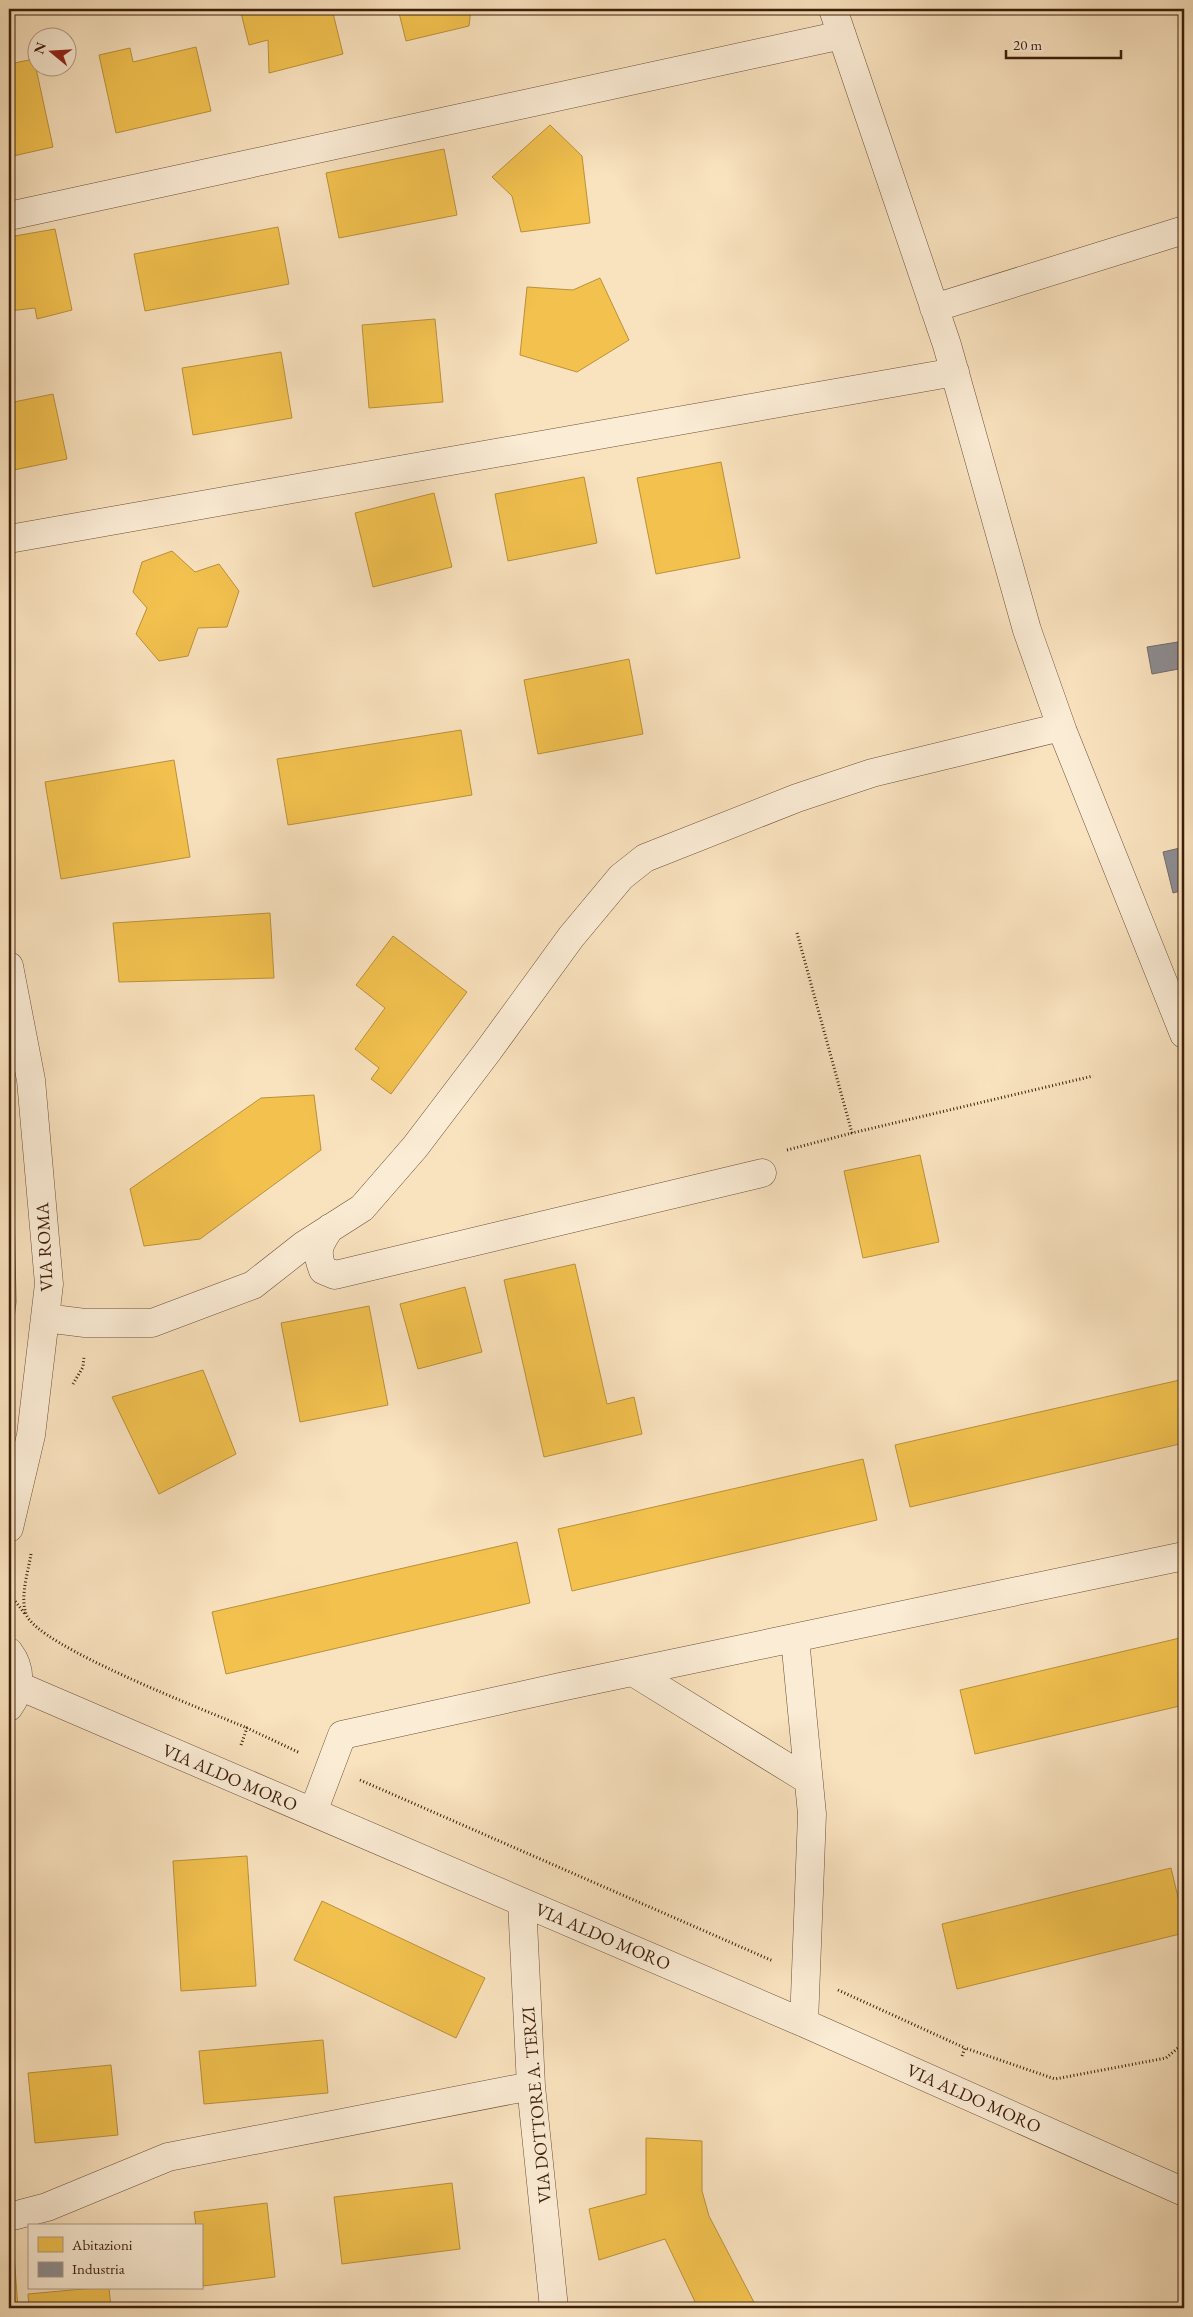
<svg xmlns="http://www.w3.org/2000/svg" width="1193" height="2317" font-family="'EB Garamond',serif">
  <rect width="100%" height="100%" fill="#f9e2be"/>
  <filter id="stains"><feTurbulence type="fractalNoise" baseFrequency=".004" numOctaves="4"/><feColorMatrix values="0 0 0 0 .2 0 0 0 0 .09 0 0 0 0 .02 0 0 0 .5 -.17"/></filter>
  <radialGradient id="worn" r=".72"><stop offset=".6" stop-color="#630" stop-opacity="0"/><stop offset="1" stop-color="#630" stop-opacity=".3"/></radialGradient>
  <path fill="#bcc392" stroke="#7c704e" d="M13 1150 16 1302 9 1360V1151Z"/>
  <path fill="#f2c14e" stroke="#bb9039" d="M240 9H332L343 54 269 73 268 40 249 45Z
    M398 9H471L469 26 406 41Z
    M196 47 211 111 116 133 99 55 130 48 133 62Z
    M34 59 53 147 9 157V64Z
    M550 125 582 156 590 223 521 232 512 196 492 177Z
    M444 149 457 215 339 238 326 173Z
    M278 227 289 284 145 311 134 254Z
    M55 229 72 310 37 319 35 308 9 311V237Z
    M600 278 629 340 577 372 520 355 527 287 573 290Z
    M435 319 443 402 369 408 362 325Z
    M281 352 292 418 193 435 182 368Z
    M53 394 67 459 9 471V403Z
    M721 462 740 558 656 574 637 478Z
    M584 477 597 543 508 561 495 494Z
    M434 493 452 567 373 587 355 513Z
    M172 551 195 572 219 564 239 591 227 627 198 628 188 656 159 661 136 634 147 608 133 592 142 562Z
    M629 659 643 734 538 754 524 680Z
    M461 730 472 795 288 825 277 759Z
    M174 760 190 857 61 879 45 782Z
    M270 913 274 978 119 982 113 923Z
    M393 936 467 992 391 1094 371 1079 379 1068 355 1049 385 1008 356 985Z
    M314 1095 321 1150 200 1239 144 1246 130 1189 261 1098Z
    M920 1155 939 1242 863 1258 844 1171Z
    M575 1264 607 1404 634 1397 642 1434 544 1457 504 1280Z
    M465 1287 482 1352 418 1369 400 1304Z
    M369 1306 388 1405 300 1422 281 1323Z
    M203 1370 236 1454 159 1494 112 1397Z
    M1184 1379V1443L910 1507 895 1445Z
    M863 1459 877 1520 572 1591 558 1529Z
    M517 1542 530 1603 226 1674 212 1612Z
    M1184 1637V1705L975 1754 960 1690Z
    M247 1856 256 1986 181 1991 173 1861Z
    M1171 1868 1184 1922V1933L957 1989 942 1924Z
    M322 1901 485 1978 456 2038 294 1960Z
    M323 2040 328 2093 204 2104 199 2051Z
    M111 2065 118 2135 35 2143 28 2073Z
    M646 2138 702 2141V2191L709 2216 757 2308H698L665 2239 599 2260 589 2209 646 2194Z
    M452 2183 460 2249 342 2264 334 2197Z
    M267 2203 275 2277 203 2286 201 2226H196L194 2212Z
    M13 2241 18 2308H9V2242Z
    M94 2288H109L111 2308H29L28 2294Z"/>
  <path fill="#8d8d92" stroke="#756c69" d="M1184 641V668L1152 674 1147 647Z
    M1184 847V890L1173 893 1163 852Z"/>
  <g fill="none" stroke-linecap="round" stroke-linejoin="round">
    <defs>
      <path id="minor" d="M833 9 947 345 1027 630 1063 732 1184 1034
        M9 216 842 35
        M934 308 1184 230
        M9 539 955 372
        M9 966 31 1080 49 1284 31 1435 9 1528
        M330 1228C319 1244 315 1251 323 1270L335 1275 762 1173
        M45 1318 85 1323H152L253 1285 304 1245 362 1208 415 1147 488 1051 571 937 621 877 645 858 797 798 872 773 1061 727
        M795 1639 812 1814 804 2023
        M9 1652C22 1669 21 1690 9 1707
        M633 1672 808 1780
        M19 1686 804 2023 1184 2192
        M313 1812 342 1735 565 1686 1184 1556
        M522 1902 531 2086 554 2308
        M9 2217 47 2207 168 2157 531 2086"/>
    </defs>
    <use href="#minor" stroke="#6b4f36" stroke-width="29"/>
    <path stroke="#3c1e09" stroke-width="3" stroke-dasharray="1 2.5" stroke-linecap="butt" d="M797 933 852 1133 1093 1076
      M1181 1068 1184 1076
      M787 1150 852 1133
      M73 1384 83 1367 84 1356
      M31 1554C28 1573 20 1595 26 1614 37 1646 210 1712 247 1728
      M9 1593 25 1614
      M241 1745 247 1728 300 1753
      M360 1780 773 1961
      M838 1990 965 2048
      M962 2056 965 2048 1055 2079 1166 2058 1184 2043"/>
    <use href="#minor" stroke="#fbecd5" stroke-width="28"/>
  </g>
  <g text-anchor="middle" dominant-baseline="central" stroke-width="5" stroke-linejoin="round" paint-order="stroke">
    <g font-size="18" fill="#3c1e09" stroke="#fbecd5">
      <text transform="translate(44 1247) rotate(-93)">VIA ROMA</text>
      <text transform="translate(230 1777) rotate(23)">VIA ALDO MORO</text>
      <text transform="translate(603 1936) rotate(23)">VIA ALDO MORO</text>
      <text transform="translate(974 2098) rotate(24)">VIA ALDO MORO</text>
      <text transform="translate(536 2105) rotate(-95)">VIA DOTTORE A. TERZI</text>
    </g>
  </g>
  <rect width="1193" height="2317" fill="none" stroke="#f9e2be" stroke-width="30"/>
  <rect x="10" y="10" width="1173" height="2297" fill="none" stroke="#3c1e09" stroke-width="2.5"/>
  <rect x="15" y="15" width="1163" height="2287" fill="none" stroke="#3c1e09"/>
  <rect x="28" y="2224" width="175" height="65" fill="#fbecd5" stroke="#af9a83"/>
  <rect x="38" y="2237" width="25" height="15" fill="#f2c14e" stroke="#af9a83"/>
  <text x="72" y="2250" font-size="15" fill="#3c1e09">Abitazioni</text>
  <rect x="38" y="2262" width="25" height="15" fill="#8d8d92" stroke="#af9a83"/>
  <text x="72" y="2274" font-size="15" fill="#3c1e09">Industria</text>
  <g transform="translate(52 52) rotate(288)"><circle r="24" fill="#fbecd5" stroke="#af9a83"/>
  <path d="M0-4L9 19L0 12L-9 19Z" fill="#8f2418"/>
  <text y="-8" font-size="14" font-weight="bold" text-anchor="middle" fill="#3c1e09">N</text>
  </g>
  <path d="M1006 50v8h115v-8" fill="none" stroke="#3c1e09" stroke-width="2.5"/>
  <text x="1013" y="50" font-size="15" fill="#3c1e09" stroke="#fbecd5" stroke-width="4" paint-order="stroke">20 m</text>
  <rect width="100%" height="100%" filter="url(#stains)"/>
  <rect width="100%" height="100%" fill="url(#worn)"/>
</svg>
